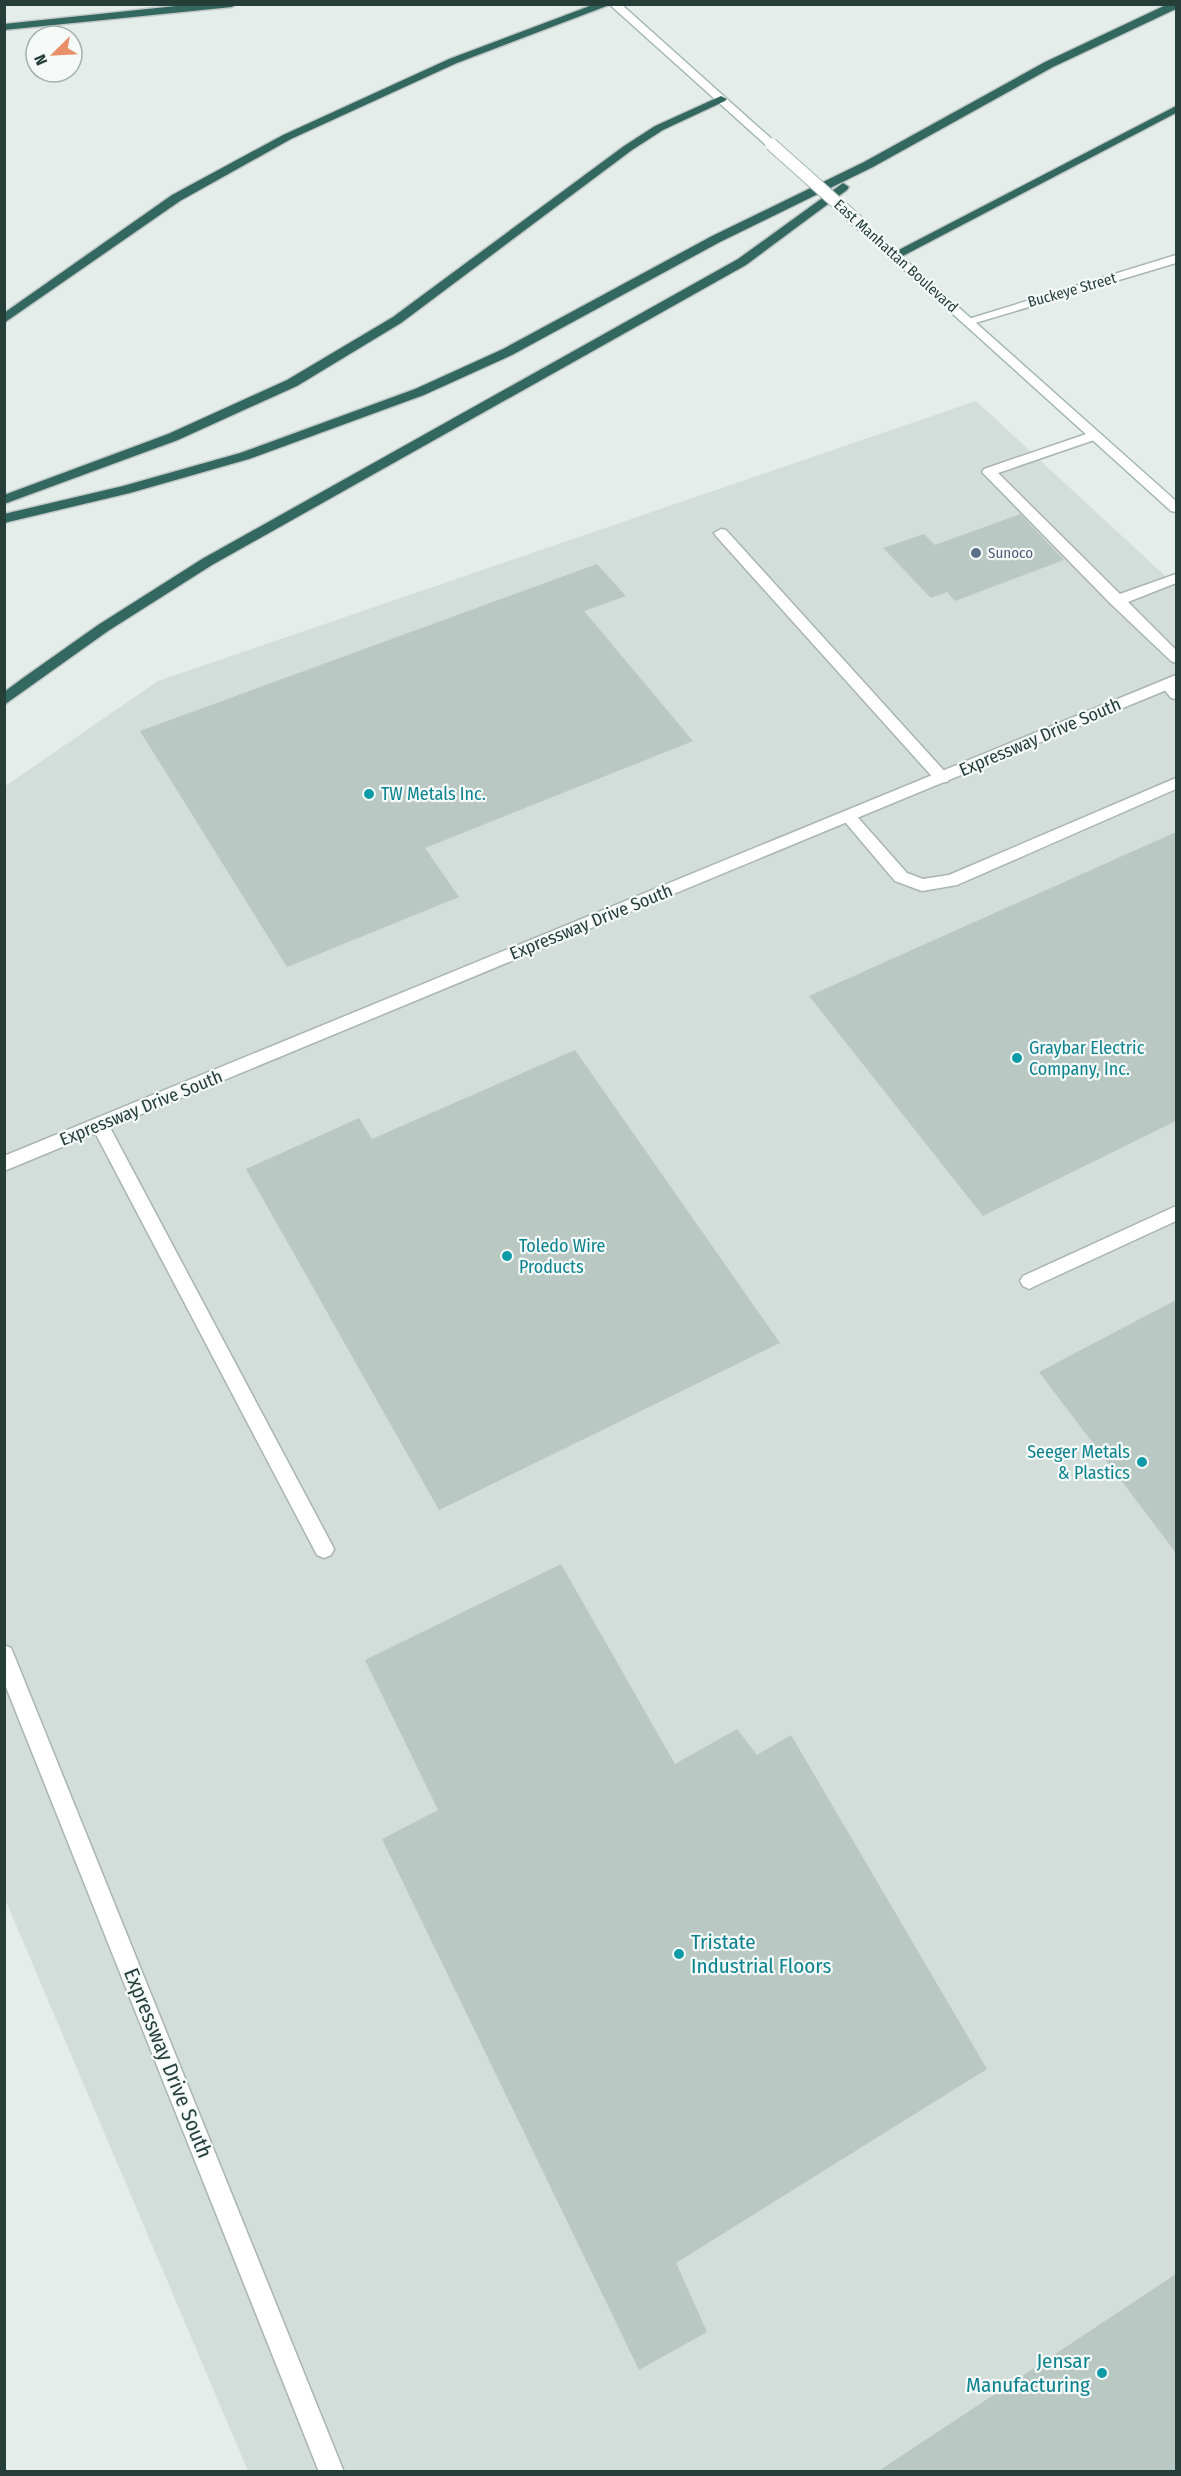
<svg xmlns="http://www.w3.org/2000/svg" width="1181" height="2476" font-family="'Fira Sans Condensed',sans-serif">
  <rect width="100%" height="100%" fill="#e5edea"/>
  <path fill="#d3ddd9" d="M976 401 1176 586V2471H248L5 1899 4 787 158 681Z"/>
  <path fill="#bac8c3" d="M1020 514 1064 560 955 601 947 592 931 598 883 548 924 534 935 545Z
    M597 564 626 596 584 611 693 741 425 848 459 897 287 967 140 731Z
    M1176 832V1121L983 1216 809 996Z
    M575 1050 780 1343 439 1510 246 1169 359 1118 372 1139Z
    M1176 1300V1553L1039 1372Z
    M561 1564 675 1764 737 1729 757 1755 791 1735 987 2069 676 2263 707 2332 639 2370 382 1839 438 1810 365 1660Z
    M1176 2274V2472H877Z"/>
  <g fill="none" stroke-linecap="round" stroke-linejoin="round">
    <defs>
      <path id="service" d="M1095 431 1102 435 1100 438 998 473 1120 594 1176 574V583L1128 602 1176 650V663L1171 661 1111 604 982 472 984 469Z
        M721 529 726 530 947 774 950 778 947 782H937L716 536 714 533Z
        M1167 679 1176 685V699L1171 698 1160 684Z
        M1176 778V789L957 885 922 891 895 881 840 816 843 812H853L907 873 923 879 949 875Z
        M100 1118 106 1120 331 1543 334 1549 331 1555 324 1558 317 1555 91 1125 94 1120Z
        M1176 1206V1221L1035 1286 1029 1289 1023 1286 1020 1281 1023 1276Z"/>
      <path id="tertiary" d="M1176 255V263L972 324 968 325 962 321Z
        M1176 675V686L4 1171V1156Z
        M4 1645 11 1648 14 1655 344 2472H319L4 1682Z"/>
      <path id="secondary" d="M609 4H621L775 142V146H767Z
        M865 224 1176 501V512L1171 511 861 231V225Z"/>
      <path id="motorway" d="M195 4H237L232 7 4 30V24Z
        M595 4H612L457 63 291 139 180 201 4 323V313L172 195 283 135 449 59Z
        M1168 4H1176V9L1053 67 873 167 720 242 512 355 424 395 249 459 130 493 4 523V514L123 486 240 453 415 389 503 349 712 236 864 162 1045 62Z
        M721 96 727 99 725 101 663 130 632 150 401 323 297 386 178 440 4 504V495L168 434 287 380 393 317 624 146 655 126Z
        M1176 106V113L899 258 889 255Z
        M843 183 849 187 847 190 746 265 212 565 108 631 4 705V692L23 678 98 625 202 559 738 259Z"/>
    </defs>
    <use href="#service" stroke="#a8b5b1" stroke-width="3"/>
    <use href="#tertiary" stroke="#a8b5b1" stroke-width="3"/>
    <use href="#secondary" stroke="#a4b8b2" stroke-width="3"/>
    <use href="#motorway" stroke="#c2c9c7" stroke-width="3"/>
    <use href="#service" fill="#fff" fill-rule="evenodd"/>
    <use href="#tertiary" fill="#fff" fill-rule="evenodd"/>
    <use href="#secondary" fill="#fff" fill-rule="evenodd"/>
    <use href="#motorway" fill="#336860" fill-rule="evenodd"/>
    <defs>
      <path id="secondary-bridge" d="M771 144 865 228"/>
    </defs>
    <use href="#secondary-bridge" stroke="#a4b8b2" stroke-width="14" stroke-linecap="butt"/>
    <use href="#secondary-bridge" stroke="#fff" stroke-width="12"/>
  </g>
  <circle fill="#5c6f8a" stroke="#f5faf8" stroke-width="2" cx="976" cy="553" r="6"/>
  <g fill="#0f9aa8" stroke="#f5faf8" stroke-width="2">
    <circle cx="369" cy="794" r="6"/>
    <circle cx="1017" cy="1058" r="6"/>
    <circle cx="507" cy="1256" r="6"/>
    <circle cx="1142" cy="1462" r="6"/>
    <circle cx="679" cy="1954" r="6"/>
    <circle cx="1102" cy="2373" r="6"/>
  </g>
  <g text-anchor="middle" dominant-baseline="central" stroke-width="4.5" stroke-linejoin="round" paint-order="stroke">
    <g font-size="15" fill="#253e38" stroke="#f5faf8">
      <text transform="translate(896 256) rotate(42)">East Manhattan Boulevard</text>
      <text transform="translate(1072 290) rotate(-16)">Buckeye Street</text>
    </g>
    <g font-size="15" fill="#4e5e75" stroke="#f5faf8" text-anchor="start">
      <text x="988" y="553">Sunoco</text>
    </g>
    <g font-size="18" fill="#253e38" stroke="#f5faf8">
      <text transform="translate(1040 737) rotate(-23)">Expressway Drive South</text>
      <text transform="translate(591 922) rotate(-22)">Expressway Drive South</text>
      <text transform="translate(141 1108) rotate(-22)">Expressway Drive South</text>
    </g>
    <g font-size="18" fill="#0d838f" stroke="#f5faf8" text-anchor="start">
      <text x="381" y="794">TW Metals Inc.</text>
      <text x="1029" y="1048">Graybar Electric<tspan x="1029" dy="21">Company, Inc.</tspan></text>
      <text x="519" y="1246">Toledo Wire<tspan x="519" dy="21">Products</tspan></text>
      <text x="1130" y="1452" text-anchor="end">Seeger Metals<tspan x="1130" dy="21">&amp; Plastics</tspan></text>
    </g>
    <g font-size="21" fill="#0d838f" stroke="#f5faf8" text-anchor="start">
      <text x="691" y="1942">Tristate<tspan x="691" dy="24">Industrial Floors</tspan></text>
      <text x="1090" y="2361" text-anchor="end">Jensar<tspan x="1090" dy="24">Manufacturing</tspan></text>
    </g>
    <g font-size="21" fill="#253e38" stroke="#f5faf8">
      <text transform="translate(168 2063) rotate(68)">Expressway Drive South</text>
    </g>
  </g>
  <rect width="1181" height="2476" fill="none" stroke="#253e38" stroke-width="12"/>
  <g transform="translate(54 54) rotate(246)"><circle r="28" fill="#f5faf8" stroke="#a2afab" stroke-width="1.5"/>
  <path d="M0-4.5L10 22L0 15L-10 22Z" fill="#e88e68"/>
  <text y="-9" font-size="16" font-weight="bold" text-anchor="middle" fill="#253e38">N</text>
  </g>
</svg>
